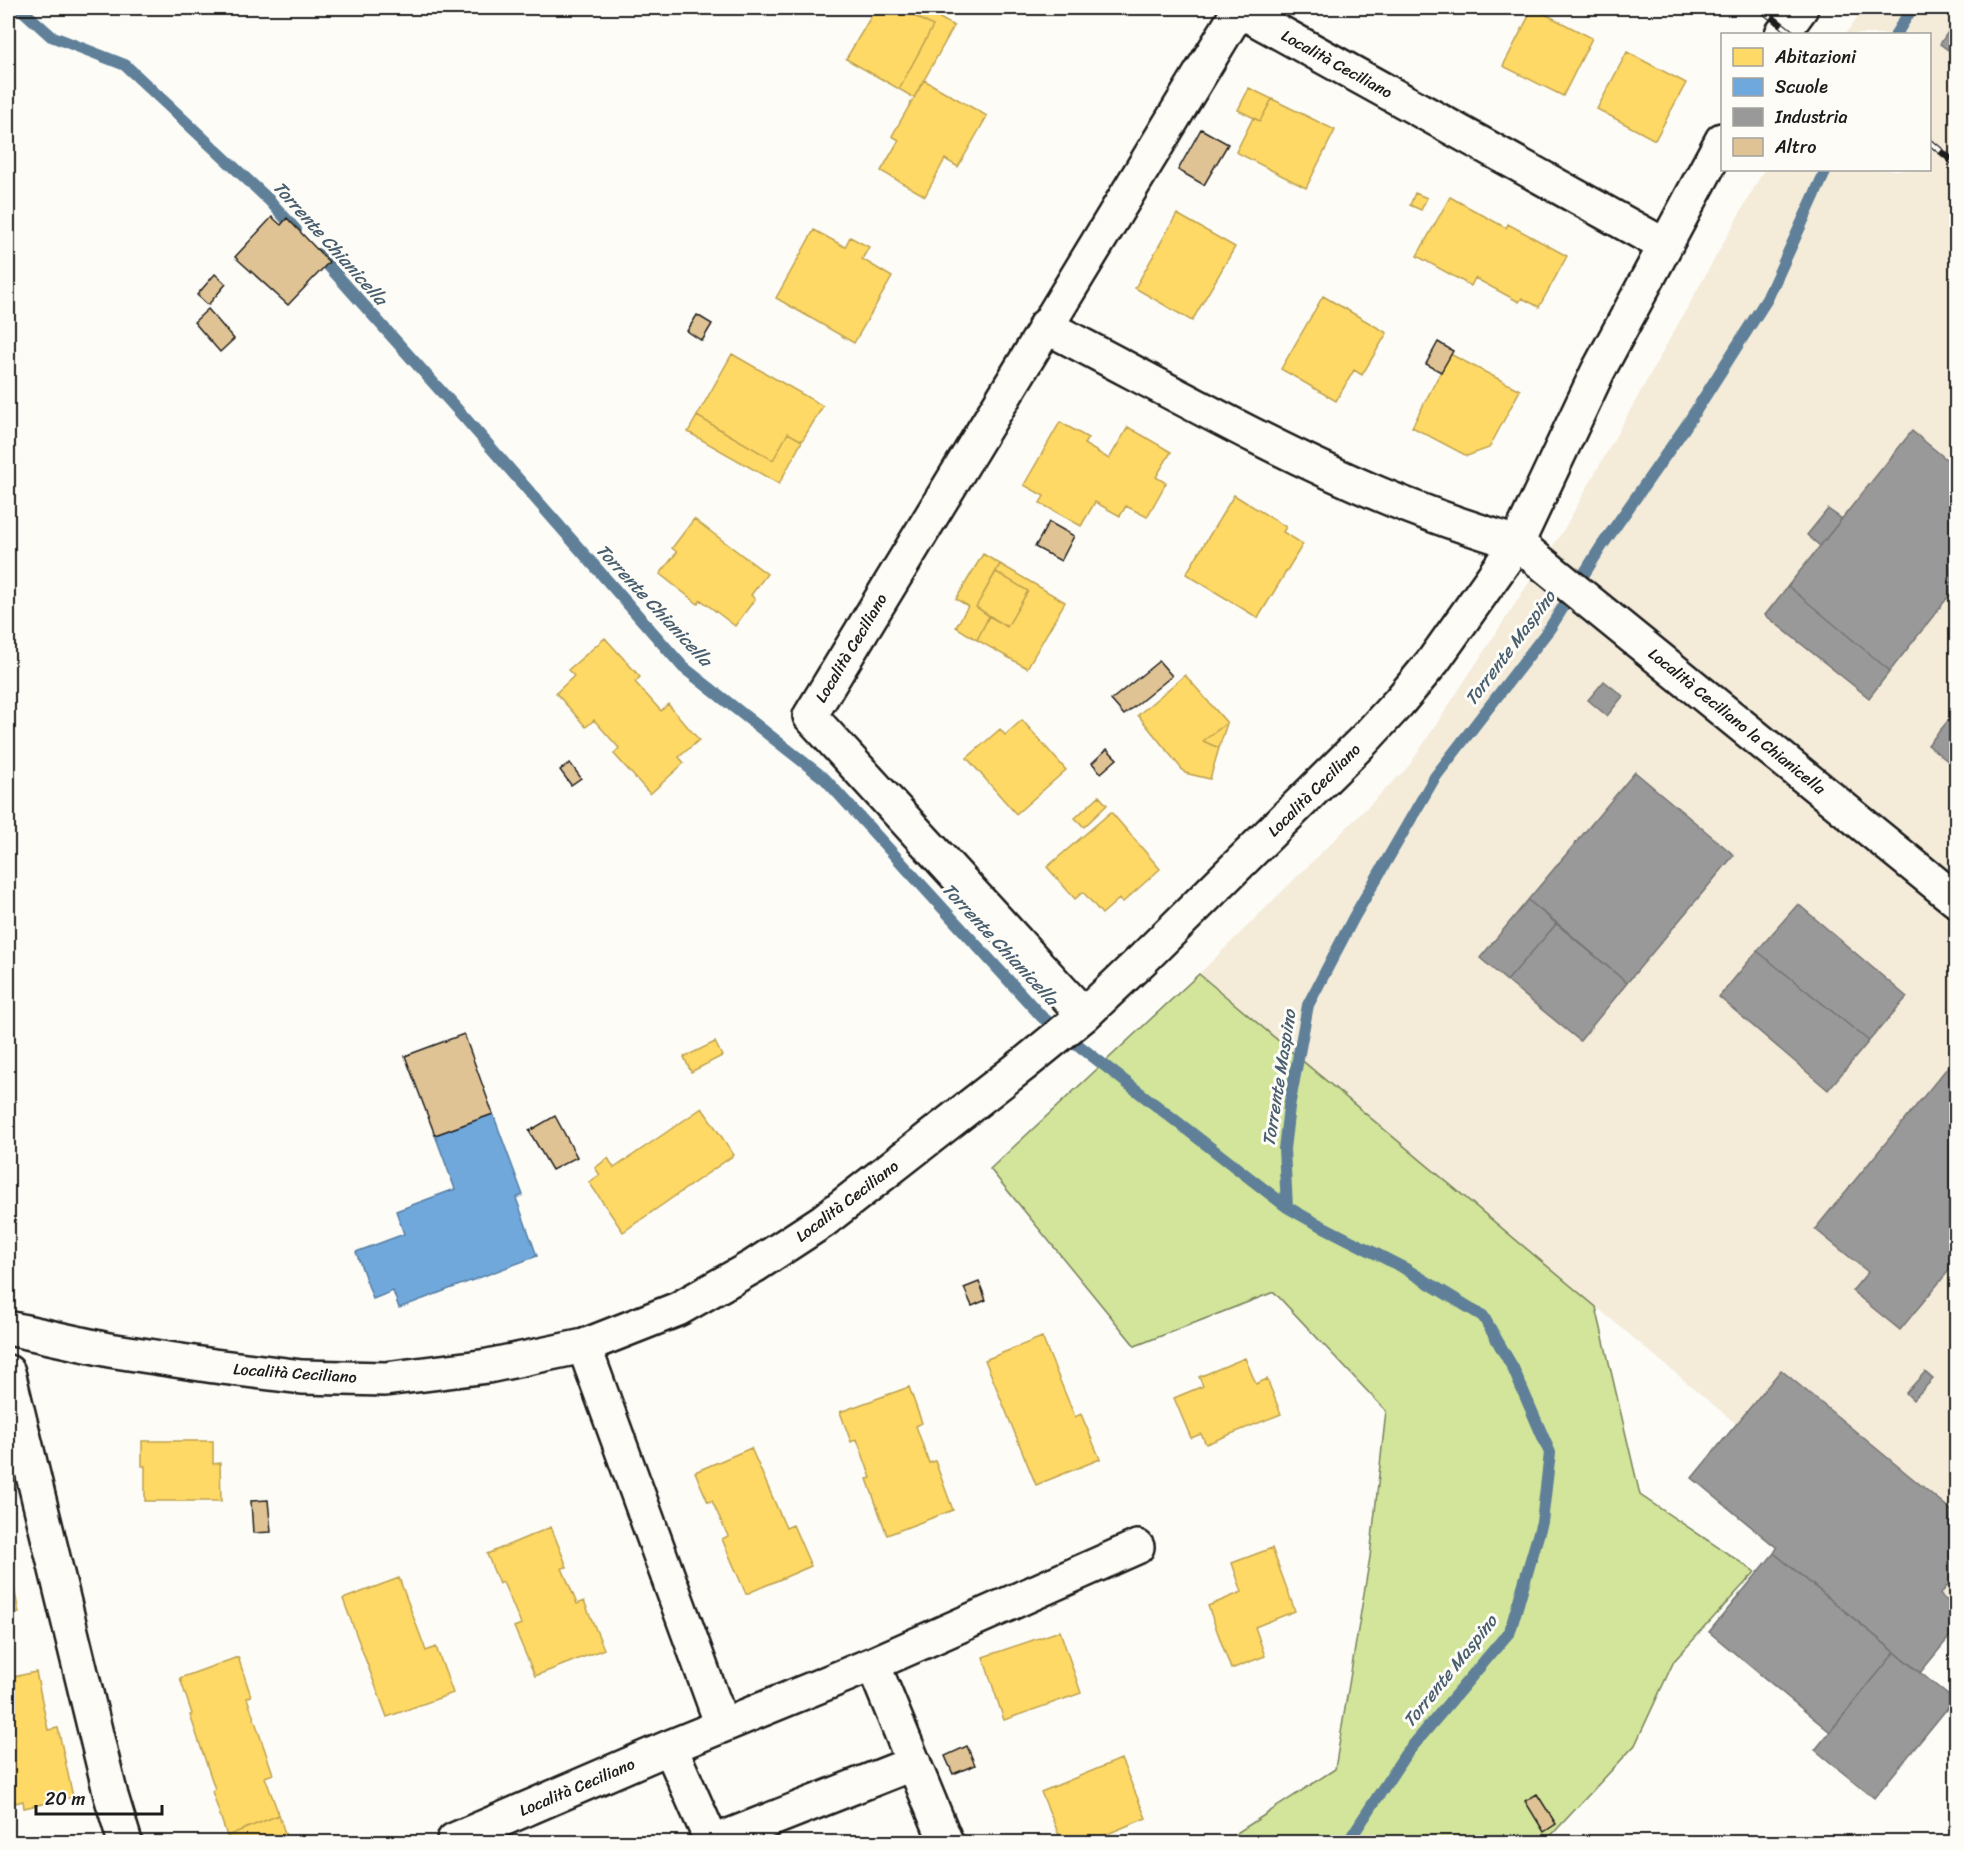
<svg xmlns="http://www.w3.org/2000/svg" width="1964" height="1850" font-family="Sriracha,sans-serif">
  <rect width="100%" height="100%" fill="#fdfcf7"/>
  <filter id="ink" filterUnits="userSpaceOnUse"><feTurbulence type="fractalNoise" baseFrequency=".0167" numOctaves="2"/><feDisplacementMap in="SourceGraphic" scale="12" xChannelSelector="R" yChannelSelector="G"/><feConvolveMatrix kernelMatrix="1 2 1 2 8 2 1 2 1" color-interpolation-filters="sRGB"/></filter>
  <g filter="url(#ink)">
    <path fill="#f4ebd9" d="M1866 8H1956V1608L1199 974 1409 766 1564 529 1764 170H1930V34H1845Z"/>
    <path fill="#d2e59a" stroke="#77805b" stroke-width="1.5" d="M1199 974 1596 1307 1640 1495 1755 1572 1674 1661 1635 1745 1545 1842H1223L1335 1769 1370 1557 1386 1411 1274 1292 1135 1346 990 1169Z"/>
    <path fill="#ffd966" stroke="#bba050" stroke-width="1.5" d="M876 8H900L933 26 899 89 846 59Z
      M922 8 954 26 914 98 899 89 933 26 916 17Z
      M1533 8 1592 38 1563 96 1503 66Z
      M1627 52 1686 83 1655 140 1597 109Z
      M924 80 987 116 958 167 945 159 925 196 881 171 899 140 892 136Z
      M1249 88 1272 99 1260 121 1238 110Z
      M1272 99 1335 130 1306 188 1236 152 1253 118 1260 121Z
      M1415 193 1427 198 1421 210 1410 205Z
      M1450 197 1506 228 1508 224 1567 256 1539 307 1522 298 1519 302 1475 278 1471 286 1417 256Z
      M1177 214 1235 247 1192 321 1135 288Z
      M814 230 845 247 850 237 869 247 862 259 892 277 854 343 776 298Z
      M1323 296 1387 333 1362 375 1354 370 1336 401 1281 369Z
      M732 354 823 406 802 441 788 433 773 460 697 416Z
      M1450 354 1520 390 1489 448 1467 456 1412 427Z
      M697 416 773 460 788 433 802 441 779 484 688 432Z
      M1060 422 1088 438 1084 444 1109 459 1128 427 1171 452 1156 477 1166 483 1147 517 1126 506 1120 516 1095 502 1081 526 1040 503 1044 496 1024 485Z
      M1234 495 1286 527 1283 532 1303 544 1258 618 1186 574Z
      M694 519 767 574 751 595 755 599 735 626 701 600 698 604 660 574 677 552 672 548Z
      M983 554 1000 564 976 607 989 616 977 640 956 627 968 606 956 599Z
      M1000 564 1065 602 1027 668 977 640 989 616 1007 627 1028 591 996 572Z
      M996 572 1028 591 1007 627 976 607Z
      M605 638 640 677 635 682 661 711 668 704 699 740 679 757 684 763 650 794 614 754 619 748 594 720 586 727 556 693 574 676 568 670Z
      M1185 675 1227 723 1203 741 1219 748 1210 779 1185 773 1138 715Z
      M1022 720 1066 770 1016 814 967 758 1000 729 1005 735Z
      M1227 723 1219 748 1203 741Z
      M1099 796 1107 805 1084 827 1075 818Z
      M1111 812 1160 869 1122 903 1119 899 1102 914 1083 892 1075 899 1047 867Z
      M715 1042 722 1056 691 1072 684 1057Z
      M702 1108 734 1155 623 1232 589 1182 600 1175 595 1168 608 1158 614 1168Z
      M1042 1337 1075 1417 1081 1414 1100 1459 1036 1485 985 1360Z
      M1245 1358 1256 1384 1267 1379 1281 1414 1206 1444 1201 1434 1191 1438 1174 1398 1203 1386 1199 1377Z
      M909 1387 922 1423 916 1426 929 1463 935 1461 953 1510 887 1535 867 1479 871 1478 857 1439 851 1442 840 1412Z
      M142 1441H213V1464L220 1463 221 1501H145V1466H142Z
      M751 1448 786 1528 793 1525 811 1566 746 1594 722 1539 728 1536 712 1501 708 1502 695 1472Z
      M551 1527 567 1567 562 1568 577 1604 584 1601 604 1649 535 1676 514 1627 521 1624 503 1582 499 1584 487 1554Z
      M1272 1548 1295 1611 1255 1627 1265 1656 1231 1669 1208 1606 1242 1592 1232 1563Z
      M8 1557 19 1613 8 1616Z
      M399 1578 426 1651 436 1647 453 1693 387 1717 343 1599Z
      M1060 1631 1081 1693 1004 1720 983 1657Z
      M238 1657 251 1696 247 1698 273 1774 265 1777 279 1815 227 1836 212 1791 215 1789 190 1715 192 1714 180 1678Z
      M36 1672 48 1730 58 1728 73 1797 24 1808 23 1801 8 1805V1678Z
      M1121 1759 1146 1818 1088 1842H1062L1041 1792Z
      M279 1815 287 1840 279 1842H230L227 1836Z"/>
    <path fill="#6fa8dc" stroke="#567ea2" stroke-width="1.5" d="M493 1114 523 1195 516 1198 537 1256 399 1308 393 1291 373 1299 356 1252 404 1234 396 1211 455 1189 435 1135Z"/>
    <path fill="#999" stroke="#747474" stroke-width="1.5" d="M1955 21 1956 37 1948 50 1940 44Z
      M1912 431 1956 467V587L1890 671 1788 586Z
      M1828 509 1842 519 1820 546 1807 535Z
      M1788 586 1890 671 1869 698 1765 615Z
      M1604 681 1623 696 1607 716 1588 700Z
      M1956 711V768L1928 745Z
      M1635 772 1734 855 1627 983 1528 900Z
      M1528 900 1557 923 1507 981 1480 958Z
      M1798 904 1907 997 1869 1041 1757 951Z
      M1557 923 1627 983 1580 1041 1507 981Z
      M1757 951 1869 1041 1828 1090 1719 997Z
      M1956 1057V1262L1900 1330 1852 1291 1868 1272 1815 1229Z
      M1781 1370 1956 1514V1574L1940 1595 1956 1608V1629L1920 1673 1774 1553 1777 1548 1692 1478Z
      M1925 1372 1933 1379 1913 1400 1906 1393Z
      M1774 1553 1895 1652 1830 1732 1709 1632Z
      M1895 1652 1954 1700 1874 1798 1815 1750Z"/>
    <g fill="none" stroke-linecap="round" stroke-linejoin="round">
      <path stroke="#5f8098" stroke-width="12" d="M20 8 51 36 125 65 269 200 296 230
        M1896 34 1912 8
        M318 254 464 417 683 667 825 779 1042 1017 1287 1207 1310 1220 1404 1268 1483 1316 1513 1368 1550 1453 1542 1522 1510 1631 1405 1755 1348 1842
        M1287 1207 1284 1149 1289 1107 1308 1005 1354 917 1435 777 1550 628 1601 547 1686 426 1767 299 1826 170"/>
    </g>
    <path fill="#e0c394" stroke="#1c1c1c" stroke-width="1.5" d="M1201 129 1228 144 1204 185 1178 170Z
      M272 217 281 225 287 218 329 262 288 305 235 257Z
      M215 274 226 284 208 305 197 295Z
      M208 309 234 339 220 352 194 322Z
      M697 315 712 324 702 341 687 331Z
      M1438 342 1453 351 1441 372 1426 364Z
      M1049 522 1074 536 1061 561 1035 547Z
      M1159 661 1172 676 1124 715 1111 700Z
      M1107 749 1117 759 1101 773 1092 763Z
      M570 763 581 778 571 785 560 770Z
      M464 1034 493 1114 435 1135 405 1056Z
      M555 1116 577 1157 552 1170 529 1131Z
      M979 1282 986 1300 972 1306 964 1288Z
      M268 1500 271 1532 253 1533 251 1501Z
      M967 1746 975 1765 953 1774 945 1756Z
      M1537 1794 1556 1824 1544 1832 1525 1801Z"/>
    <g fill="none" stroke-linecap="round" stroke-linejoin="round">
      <defs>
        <path id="minor" d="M1782 34 1801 8
          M1045 326C1156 383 1265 446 1379 494 1424 513 1471 529 1517 543L1956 900
          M1084 1015 810 716 1239 10 1664 245
          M8 1328 109 1350 214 1366 302 1377 385 1379 488 1366 584 1346 678 1309 754 1266 823 1221 1024 1064 1084 1015 1143 959 1364 740 1399 702 1434 660 1517 543 1598 371 1722 140
          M584 1346 722 1725
          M8 1372 111 1796 125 1842
          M873 1664 946 1842
          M670 1747 712 1842
          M455 1842 454 1840 670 1747 873 1664 1137 1547
          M714 1842 914 1763"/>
      </defs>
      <use href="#minor" stroke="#1c1c1c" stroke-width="38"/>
      <use href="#minor" stroke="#fdfcf7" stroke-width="33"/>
      <defs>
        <path id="rail" d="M1760 8 1793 34
          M1930 142 1956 164"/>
      </defs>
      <use href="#rail" stroke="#1c1c1c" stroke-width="7"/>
      <use href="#rail" stroke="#fdfcf7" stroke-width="4.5" stroke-dasharray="14" stroke-linecap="butt"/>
    </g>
  </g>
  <g text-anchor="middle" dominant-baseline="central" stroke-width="6" stroke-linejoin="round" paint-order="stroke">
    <g font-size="16" fill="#1c1c1c" stroke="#fdfcf7">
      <text transform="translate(1337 64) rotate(29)">Località Ceciliano</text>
      <text transform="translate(851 648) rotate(-59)">Località Ceciliano</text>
      <text transform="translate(1737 721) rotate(39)">Località Ceciliano la Chianicella</text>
      <text transform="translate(1314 790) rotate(-45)">Località Ceciliano</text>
      <text transform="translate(847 1201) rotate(-37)">Località Ceciliano</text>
      <text transform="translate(295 1373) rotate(4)">Località Ceciliano</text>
      <text transform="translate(577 1787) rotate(-23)">Località Ceciliano</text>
    </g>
    <g font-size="18" font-style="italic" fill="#495e6e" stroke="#fdfcf7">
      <text transform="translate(330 243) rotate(48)">Torrente Chianicella</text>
      <text transform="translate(654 605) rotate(47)">Torrente Chianicella</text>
      <text transform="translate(1510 648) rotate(-53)">Torrente Maspino</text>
      <text transform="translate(1000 944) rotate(47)">Torrente Chianicella</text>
      <text transform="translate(1279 1078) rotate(-81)">Torrente Maspino</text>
      <text transform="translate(1450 1671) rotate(-51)">Torrente Maspino</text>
    </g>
  </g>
  <rect width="1964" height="1850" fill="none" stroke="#fdfcf7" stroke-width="30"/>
  <rect x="15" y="15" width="1934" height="1820" fill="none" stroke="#1c1c1c" stroke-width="2" filter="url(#ink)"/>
  <rect x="1721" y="33" width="210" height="138" fill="#fdfcf7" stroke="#a3a29f" stroke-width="1.5"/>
  <rect x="1733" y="48" width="30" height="18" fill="#ffd966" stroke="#a3a29f" stroke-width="1.5"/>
  <text x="1775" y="63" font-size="18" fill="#1c1c1c">Abitazioni</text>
  <rect x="1733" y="78" width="30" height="18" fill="#6fa8dc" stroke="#a3a29f" stroke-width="1.5"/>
  <text x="1775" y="93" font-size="18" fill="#1c1c1c">Scuole</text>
  <rect x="1733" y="108" width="30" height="18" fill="#999999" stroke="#a3a29f" stroke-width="1.5"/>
  <text x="1775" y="123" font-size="18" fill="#1c1c1c">Industria</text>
  <rect x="1733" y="138" width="30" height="18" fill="#e0c394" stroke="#a3a29f" stroke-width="1.5"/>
  <text x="1775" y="153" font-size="18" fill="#1c1c1c">Altro</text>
  <path d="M36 1805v9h126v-9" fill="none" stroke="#1c1c1c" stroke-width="3"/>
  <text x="45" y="1805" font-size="18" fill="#1c1c1c" stroke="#fdfcf7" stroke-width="4.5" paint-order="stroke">20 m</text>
</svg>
